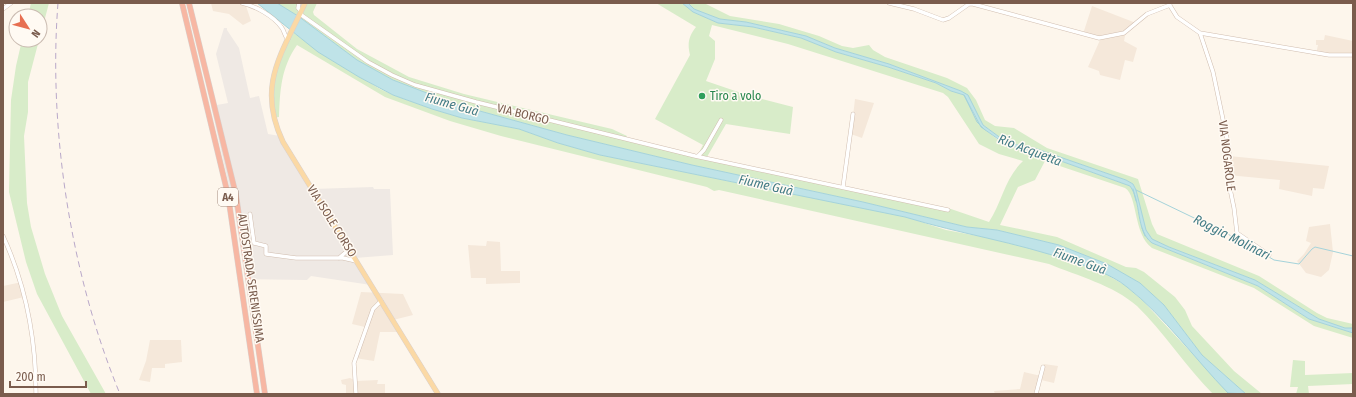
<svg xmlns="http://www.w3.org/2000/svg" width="1356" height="397" font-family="'Fira Sans Condensed',sans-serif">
  <rect width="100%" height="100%" fill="#fdf6ec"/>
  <path fill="#f5e8da" d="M211 3H245L251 21 243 25 229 14 213 11Z
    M1092 6 1136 23 1126 31 1124 41 1137 48 1133 62 1125 60 1120 80 1100 75 1099 71 1088 67 1100 40 1083 34Z
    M1325 35 1353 41V55L1330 57 1316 54 1318 45H1316V40H1324Z
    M855 99 874 103 862 138 851 134Z
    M1229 156 1329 166 1324 189 1313 188 1312 196 1279 189 1280 180 1228 175Z
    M1330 224 1333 252 1329 270 1321 277 1306 273 1297 261 1304 254 1311 243 1306 241 1309 227Z
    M487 241 500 242 501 271H520V283L486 284V278H471L468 245 486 246Z
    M22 282 24 297 3 302V286Z
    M361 292 403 294 413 315 393 320 400 332H380L374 361 355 358 365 327 352 324Z
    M150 340H181L182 362 165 364V368H152L150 382 139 380 146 361Z
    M1044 364 1058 366 1054 383 1041 380 1037 394H995L994 391 1020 389 1024 372 1041 376Z
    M350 378 356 381 378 380 377 384H385V394H346V385L342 384 341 380Z"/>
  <path fill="#efe9e4" d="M224 28H227V30L239 48 250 98 259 96 268 134 280 136 313 189 373 187 374 189H390L393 255 355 258 371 285 311 276 307 280 245 279 235 212 211 106 228 103 216 54Z"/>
  <path fill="#d8ecc9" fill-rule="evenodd" d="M31 3H49L40 37V16H28Z
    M277 3H317L313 12 314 15 357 49 409 77 464 94 612 129 627 136 625 139 697 156 703 145 655 119 690 55C687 43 689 36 696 27L656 3H682L693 12 718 23 753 27 801 38 836 52 888 67 936 83 951 91 964 95 973 114 984 129 997 139 1015 148 1030 151 1040 157 1058 160 1130 186C1142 203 1136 228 1152 243L1258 286 1309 319 1353 333V338L1314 326 1254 288 1152 248C1133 234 1138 196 1125 188L1045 161 1035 180 1018 187 1000 225 1057 237 1126 267 1136 268 1144 272 1175 297 1185 310 1192 326 1234 371 1262 394H1246L1202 355 1164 305 1140 283 1107 264 1059 245 997 230 967 227 863 202 692 165 567 135 458 105 393 80 357 60 298 16ZM712 25 788 44 943 93 948 97 979 144 999 154 1023 161C1005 178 1002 202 989 222L951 209 707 157 726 124 790 134 793 107 747 95 706 81 715 59V41L709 36Z
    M688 3H704L730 16 779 24 819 36 842 46 853 48 869 45 873 50 885 57 947 78 967 88 976 100 985 120 995 126 1014 128 1047 148 1138 179 1152 224 1157 234 1259 276 1317 313 1327 318 1353 324V328H1345L1319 319 1255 280 1169 247 1152 239 1146 230 1136 190 1133 184 1126 180 1034 148 1012 144 1002 139 983 125 974 108 961 91 889 64 835 48 806 36 746 22 720 19 694 9Z
    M291 31 325 56 380 89 393 95 432 109 462 118 519 129 558 143 600 155 906 217 946 230 994 239 1047 253 1104 273 1126 286 1143 301 1230 394H1213C1186 367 1164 332 1137 306 1113 285 1078 276 1049 264L719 190 714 191 707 187 501 136 450 121 385 97 297 45C281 68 280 90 279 117L273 118V75Z
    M22 40H39L28 82V112L24 136 27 203 31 227 45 274 62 316 106 394H91L37 294 26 262 9 192 11 100 16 66Z
    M1293 360 1305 361V375L1353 373V384L1308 386 1309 394H1296L1298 387H1290Z"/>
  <path fill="#bfe3e8" stroke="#a5d3da" d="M257 3H277L298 16 357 60 393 80 458 105 567 135 692 165 863 202 967 227 997 230 1059 245 1107 264 1140 283 1164 305 1202 355 1246 394 1228 393C1194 358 1165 317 1127 287 1111 274 1089 267 1070 261 1016 242 960 234 905 217L600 155 558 143 519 129 462 118 432 109 393 95 359 77 318 52Z
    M682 3H688L694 9 720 19 746 22 806 36 835 48 889 64 961 91 968 95 983 125 1002 139 1012 144 1034 148 1126 180 1133 184 1136 190 1146 230 1152 239 1169 247 1255 280 1319 319 1345 328H1353V333L1309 319 1258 286 1152 243C1135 230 1142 202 1130 186L1058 160 1033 155 1030 151 1011 146 1001 141 981 127 964 95 951 91 936 83 888 67 836 52 801 38 753 27 718 23 693 12Z"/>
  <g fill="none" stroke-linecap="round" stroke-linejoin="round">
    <path stroke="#a5d3da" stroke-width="1" d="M964 95 977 122 985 130
      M1133 189 1136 201
      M1136 190 1242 241 1267 255
      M1142 228 1145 236
      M1269 257 1274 260 1299 264 1312 249 1315 247 1353 256"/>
    <defs>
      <path id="minor" d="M242 3C255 6 274 16 282 28 285 32 284 36 288 39
        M299 3 298 8 301 11
        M889 3 914 9 943 20 949 18 969 4H973L1099 38 1124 33 1147 14 1170 5
        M1169 4 1177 17 1200 33 1213 72 1229 148V184L1234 208 1237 233 1269 255
        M3 9 11 3
        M300 14 368 62 392 75 415 85 476 102 695 156 948 210
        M1200 33 1329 55H1353
        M698 156 704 150 721 120
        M843 187 853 114
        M250 214 254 243 266 246V254L296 258H343L356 261
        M3 236C26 286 36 339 36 394
        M339 258 346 252 347 246
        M356 394 354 363 373 309 381 301
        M1036 394 1043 367"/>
      <path id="major" d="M305 3C282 54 256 85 283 142L438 394"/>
      <path id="highway" d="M182 3 228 195 257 394
        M189 3 236 195 265 394"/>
    </defs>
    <use href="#minor" stroke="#d1beb0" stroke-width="4.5"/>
    <use href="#major" stroke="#dad1cd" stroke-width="5.5"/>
    <use href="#highway" stroke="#dad1cd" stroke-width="6"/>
    <use href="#minor" stroke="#fff" stroke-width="3.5"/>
    <use href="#major" stroke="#fbd9a5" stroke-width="4.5"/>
    <use href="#highway" stroke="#f7b7a3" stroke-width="5"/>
    <path stroke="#b9a8c9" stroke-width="1" stroke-dasharray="6 4" stroke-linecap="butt" d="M58 3C48 130 71 276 120 394"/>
  </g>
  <circle fill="#2e9e5b" stroke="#fffaf3" stroke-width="1.5" cx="702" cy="96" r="4"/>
  <g text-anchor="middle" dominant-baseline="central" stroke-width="3" stroke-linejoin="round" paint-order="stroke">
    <rect fill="#fffaf3" stroke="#a28b7f" stroke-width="1" x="218" y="188" width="20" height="18" rx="3"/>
    <g font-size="11" font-weight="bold" fill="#7a5c4d">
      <text x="228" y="197">A4</text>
    </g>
    <g font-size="12" fill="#27864d" stroke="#fffaf3" text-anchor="start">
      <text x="710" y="96">Tiro a volo</text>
    </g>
    <g font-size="12" fill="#7a5c4d" stroke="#fffaf3">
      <text transform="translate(523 114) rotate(14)">VIA BORGO</text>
      <text transform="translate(1227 156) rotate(83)">VIA NOGAROLE</text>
      <text transform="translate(332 221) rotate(58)">VIA ISOLE CORSO</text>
      <text transform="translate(251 278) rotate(82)">AUTOSTRADA SERENISSIMA</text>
    </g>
    <g font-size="13" font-style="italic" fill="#437c86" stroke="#fffaf3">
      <text transform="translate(452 104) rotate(16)">Fiume Guà</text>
      <text transform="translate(1030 150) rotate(21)">Rio Acquetta</text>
      <text transform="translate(766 185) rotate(13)">Fiume Guà</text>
      <text transform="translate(1232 237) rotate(27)">Roggia Molinari</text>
      <text transform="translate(1080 261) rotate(20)">Fiume Guà</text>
    </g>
  </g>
  <rect width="1356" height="397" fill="none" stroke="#7a5c4d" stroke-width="8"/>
  <g transform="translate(28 28) rotate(126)"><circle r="19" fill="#fffaf3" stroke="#cabbb1"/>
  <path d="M0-3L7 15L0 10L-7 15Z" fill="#e76f51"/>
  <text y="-6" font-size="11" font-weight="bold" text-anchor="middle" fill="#7a5c4d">N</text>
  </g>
  <path d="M10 381v6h76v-6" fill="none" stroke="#7a5c4d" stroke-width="2"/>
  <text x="16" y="381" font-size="12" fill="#7a5c4d" stroke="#fffaf3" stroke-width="3" paint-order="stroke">200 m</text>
</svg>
